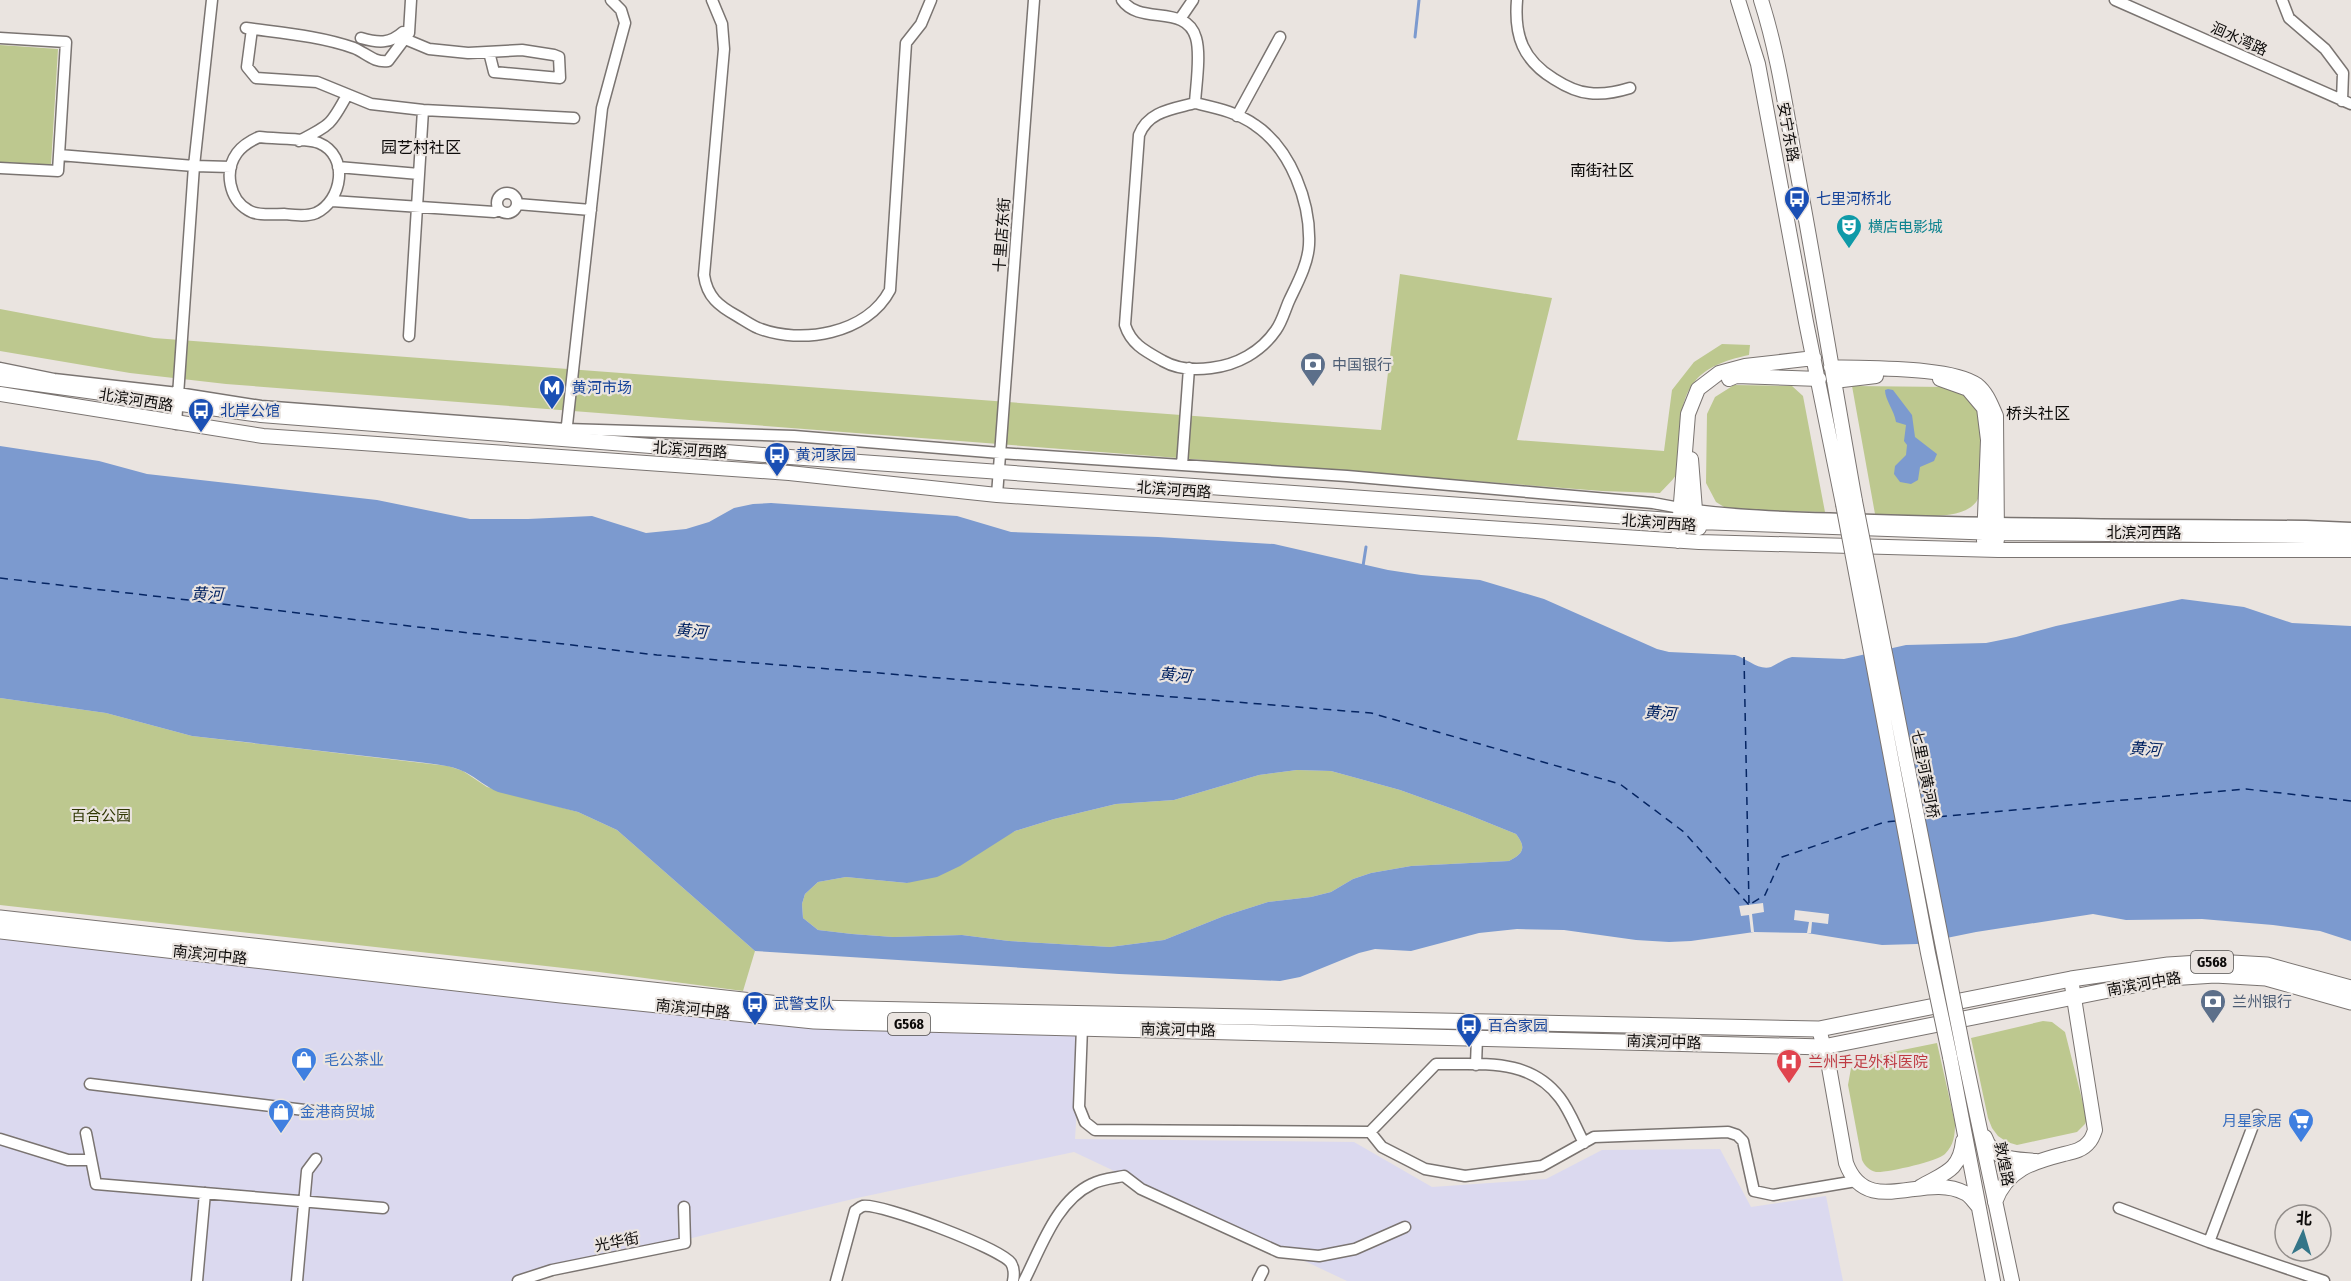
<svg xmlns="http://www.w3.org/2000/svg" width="2351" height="1281" font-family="'Fira Sans Condensed','Noto Sans SC',sans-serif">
  <rect width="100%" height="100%" fill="#eae4e0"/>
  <path fill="#dbd9ef" d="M0 935 1082 1027 1075 1139 1354 1142 1432 1187 1546 1179 1602 1150 1720 1149 1751 1207 1826 1196 1843 1281H1347L1074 1152 857 1198 552 1272 528 1281H0Z"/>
  <path fill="#bdc88f" d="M0 45 58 49 51 165 0 162Z
    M1400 274 1552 298 1517 440 1664 451 1672 390 1694 362 1722 344 1750 345 1749 355C1697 366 1681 385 1679 439 1679 448 1681 463 1678 471 1675 479 1665 487 1660 493L1602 491 226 384 130 373 0 351V309L154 338 1381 430Z
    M1734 385 1792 386 1803 396 1825 512 1729 510 1716 502 1706 483 1707 414 1715 397Z
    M1852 386 1948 387C1956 390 1966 393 1973 400 1984 412 1984 480 1979 496 1978 500 1975 504 1971 507 1950 522 1901 514 1875 514Z
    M0 698 106 713 192 736 448 766 463 771 487 787 578 812 617 830 755 951 743 991 599 972 0 905Z
    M1297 770 1331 771 1400 790 1464 813 1516 834C1527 848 1523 854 1509 861L1411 866 1371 873 1353 879 1331 892 1311 897 1268 902 1224 916 1164 940 1110 947 1009 941 962 935 893 937 852 934 818 930 803 918 802 904 805 894 818 882 846 877 907 883 1015 831 1054 819 1116 804 1174 800 1259 775Z
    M2043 1021 2052 1022 2065 1032 2087 1119 2085 1124 2077 1132 2017 1145 2007 1142 1998 1136 1992 1128 1988 1118 1971 1038Z
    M1937 1043 1955 1123C1955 1135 1954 1145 1945 1154 1938 1161 1887 1173 1876 1172 1869 1170 1865 1166 1862 1160L1848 1085 1851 1068 1863 1058Z"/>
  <path fill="#7c9acf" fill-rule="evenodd" d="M1888 389 1893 390 1912 415 1915 437 1937 454 1934 461 1920 467 1918 480 1911 484 1900 482 1894 474 1895 466 1906 455 1907 445 1904 441 1906 425 1896 422C1894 410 1885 400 1885 390Z
    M0 446 99 461 147 474 377 500 470 519H528L592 516 646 533 686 529 709 522 734 508 753 504 771 503 957 516 1011 532 1158 537 1274 544 1388 570 1421 575 1480 580 1544 599 1657 649 1669 652 1735 655C1746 658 1759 671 1771 667 1778 664 1783 659 1792 657L1844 659 1906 645 1986 643 2016 637 2056 626 2182 599 2244 607 2292 623 2351 626V941L2320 931 2273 925 2202 919 2126 920 2093 914 1976 932 1917 944 1882 945 1807 933 1754 932 1691 941 1669 942 1636 940 1564 930 1517 929 1479 933 1411 951 1375 949 1359 953 1300 977 1280 981 1119 974 755 951 617 830 578 812 498 792C486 787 477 778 465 772 451 765 433 764 418 762L192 736 106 713 0 698ZM1297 770 1331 771 1400 790 1464 813 1516 834C1527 848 1523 854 1509 861L1411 866 1371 873 1353 879 1331 892 1311 897 1268 902 1224 916 1164 940 1110 947 1009 941 962 935 893 937 852 934 818 930 803 918 802 904 805 894 818 882 846 877 907 883 937 877 960 866 1015 831 1054 819 1116 804 1174 800 1259 775Z"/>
  <path fill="#eae4e0" d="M1763 903 1764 912 1752 914 1754 932H1751L1749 915 1741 916 1739 906Z
    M1795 910 1829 914 1828 924 1812 922 1811 933H1807L1809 922 1794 920Z"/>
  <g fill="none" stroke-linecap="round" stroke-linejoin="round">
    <path stroke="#7c9acf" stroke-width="3" d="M1415 37 1419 0
      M1363 566 1366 547"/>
    <path stroke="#052563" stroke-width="1.5" stroke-dasharray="8 6" stroke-linecap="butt" d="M0 578 657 655 1371 713 1620 784 1684 832 1749 905
      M1744 657 1749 905 1765 895 1782 857 1885 822 1896 821
      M1925 818 2246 789 2351 801"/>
    <defs>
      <path id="minor" d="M712 0 722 24 724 49 704 275C707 297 719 306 737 316 744 320 751 325 758 328 801 345 867 334 890 290L906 43 921 24 931 0
        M1122 0C1140 26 1186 3 1196 38 1201 55 1196 85 1195 103
        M1517 0C1514 36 1523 60 1554 79 1565 86 1576 92 1589 93 1603 95 1617 92 1630 88
        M2115 0 2351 104
        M2282 0 2289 18 2325 49 2343 73 2342 101
        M1180 19 1193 0
        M246 28C282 33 320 36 354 48 366 53 374 63 388 61L409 33 411 0
        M252 29 247 67 256 78 317 82 371 104 423 110 574 118
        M0 38 66 42 58 171 0 168
        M361 38C378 43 390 44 403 32
        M405 39 429 49 468 53 522 50 554 55 559 57 560 78 494 72 489 52
        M1195 103C1216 108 1237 112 1255 125 1291 149 1311 203 1309 245 1308 264 1297 284 1289 301 1285 310 1282 322 1276 330 1261 352 1237 365 1211 368 1196 370 1177 369 1163 361 1145 351 1131 344 1125 325L1139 135C1148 111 1173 109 1195 103Z
        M1237 116 1280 37
        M259 137C273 139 308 138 319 143 350 156 342 201 316 213 306 217 294 215 284 214 273 214 256 216 248 210 229 199 224 171 237 153 243 145 250 141 259 137Z
        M299 141C330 125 331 125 347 95
        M59 155 194 166 231 167
        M338 167 419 174
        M497 203a10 10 0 1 1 20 0a10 10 0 1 1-20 0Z
        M332 201 494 212 499 210
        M517 204 591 210
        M409 336 423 110
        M0 368 54 379 178 393 261 406 566 429 794 436 1000 453 1347 476 1653 503C1725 518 1800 517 1874 520 2018 525 2162 525 2306 526L2351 528
        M176 424 194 166 212 0
        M566 434 602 108 625 23 621 10 611 0
        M1182 465 1189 368
        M997 495 1034 0
        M1082 1027 1079 1107 1085 1122 1095 1130 1370 1132 1382 1147 1425 1169 1465 1176 1542 1166 1594 1137 1728 1132 1737 1135 1743 1141 1754 1191 1773 1195 1856 1181
        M1476 1065 1477 1037
        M90 1084 321 1112
        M1370 1132 1436 1064C1482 1065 1529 1057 1560 1098 1570 1111 1576 1128 1584 1143
        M86 1133 96 1184 383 1208
        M0 1139 68 1160H91
        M2119 1208 2209 1242 2257 1115
        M2209 1242 2324 1281
        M197 1281 205 1193
        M297 1281 307 1171 316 1159
        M518 1281 552 1270 685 1243 684 1207
        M836 1281 855 1211C858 1209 860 1207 863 1206 881 1203 1000 1248 1011 1263 1014 1268 1014 1276 1013 1281
        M1024 1281C1041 1248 1056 1201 1092 1184 1101 1179 1114 1178 1124 1176L1141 1189 1279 1252 1319 1256 1355 1249 1405 1227
        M1258 1281 1263 1271"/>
      <path id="major" d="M1738 0 1758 64 1806 322 1843 504
        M1761 0C1778 53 1786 110 1796 165 1817 277 1835 389 1855 501
        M1831 367C1866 369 1951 366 1977 385 1987 393 1991 405 1996 416L1997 540
        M0 379 261 415 790 457 1699 522 1997 533 2307 536 2351 538
        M1729 379 1736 376 1819 379
        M1940 379 1968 389 1984 408 1988 440 1984 541
        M1834 381 1876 376
        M0 394 263 436 789 473 997 495 1699 542 1998 550H2351
        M1691 459 1695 510 1699 528
        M1678 541 1688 414 1698 389 1719 373 1745 366 1814 358
        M1819 1029 1829 1067 1846 1163C1867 1220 1925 1171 1965 1193 1970 1195 1974 1202 1978 1206
        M1964 1054 2012 1281
        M1950 1057 1993 1281
        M1985 1137C1993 1161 2015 1159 2036 1161
        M1920 1187C1944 1173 1960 1171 1963 1141
        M1995 1202C2007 1169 2033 1162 2064 1154 2073 1152 2083 1150 2089 1142 2092 1139 2094 1133 2095 1130L2071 979"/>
      <path id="highway" d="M0 918 815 1008 1819 1029 2071 979 2168 965 2215 962 2267 965 2351 988
        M0 931 561 995 814 1021 842 1022 1823 1047 2169 978 2215 975 2266 978 2351 1002"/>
    </defs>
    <use href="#minor" stroke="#7a7471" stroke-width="13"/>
    <use href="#major" stroke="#7a7471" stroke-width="16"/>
    <use href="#highway" stroke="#7a7471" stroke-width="17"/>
    <use href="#minor" stroke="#fff" stroke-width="10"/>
    <use href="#major" stroke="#fff" stroke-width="14"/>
    <use href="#highway" stroke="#fff" stroke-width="15"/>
    <defs>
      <path id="major-bridge" d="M1855 501 1964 1054
        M1843 504 1928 953 1950 1057"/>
    </defs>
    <use href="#major-bridge" stroke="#7a7471" stroke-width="16" stroke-linecap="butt"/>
    <use href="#major-bridge" stroke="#fff" stroke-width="14"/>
  </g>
  <defs>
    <symbol id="bus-pin" viewBox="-11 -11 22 30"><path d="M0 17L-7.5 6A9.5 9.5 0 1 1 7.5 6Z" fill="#1a4fb4" stroke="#eae4e0"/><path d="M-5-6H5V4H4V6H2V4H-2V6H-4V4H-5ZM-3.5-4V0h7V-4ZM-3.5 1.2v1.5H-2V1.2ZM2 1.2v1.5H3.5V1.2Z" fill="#fff"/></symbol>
    <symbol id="theatre-pin" viewBox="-11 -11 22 30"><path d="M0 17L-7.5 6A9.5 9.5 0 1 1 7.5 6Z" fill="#0f9aa8" stroke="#eae4e0"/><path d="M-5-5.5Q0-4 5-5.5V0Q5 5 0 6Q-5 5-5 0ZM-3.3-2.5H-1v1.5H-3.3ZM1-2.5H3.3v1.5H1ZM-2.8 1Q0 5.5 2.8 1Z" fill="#fff"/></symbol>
    <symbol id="bank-pin" viewBox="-11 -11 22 30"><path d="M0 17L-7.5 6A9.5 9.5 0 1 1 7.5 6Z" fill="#5c6f8a" stroke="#eae4e0"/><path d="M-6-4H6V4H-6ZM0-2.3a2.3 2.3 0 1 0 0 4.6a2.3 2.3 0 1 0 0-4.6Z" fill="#fff"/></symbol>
    <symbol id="metro-pin" viewBox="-11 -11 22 30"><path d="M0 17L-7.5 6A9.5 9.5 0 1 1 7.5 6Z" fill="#1a4fb4" stroke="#eae4e0"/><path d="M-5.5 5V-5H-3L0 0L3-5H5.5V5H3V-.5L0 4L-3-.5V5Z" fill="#fff"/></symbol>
    <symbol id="shop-pin" viewBox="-11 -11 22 30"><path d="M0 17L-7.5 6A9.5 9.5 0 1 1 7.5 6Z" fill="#3f7fe0" stroke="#eae4e0"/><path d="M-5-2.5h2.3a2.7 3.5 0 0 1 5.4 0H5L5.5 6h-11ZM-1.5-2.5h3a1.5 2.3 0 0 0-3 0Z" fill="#fff"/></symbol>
    <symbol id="hospital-pin" viewBox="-11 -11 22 30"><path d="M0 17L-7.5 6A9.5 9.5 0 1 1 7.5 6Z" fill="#e0444e" stroke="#eae4e0"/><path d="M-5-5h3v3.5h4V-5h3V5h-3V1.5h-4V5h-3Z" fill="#fff"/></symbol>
    <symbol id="supermarket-pin" viewBox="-11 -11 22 30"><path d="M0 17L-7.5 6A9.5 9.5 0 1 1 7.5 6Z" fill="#3f7fe0" stroke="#eae4e0"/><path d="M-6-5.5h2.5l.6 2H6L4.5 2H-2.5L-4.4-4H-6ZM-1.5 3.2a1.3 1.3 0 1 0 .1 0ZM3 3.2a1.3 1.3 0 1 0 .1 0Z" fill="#fff"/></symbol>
  </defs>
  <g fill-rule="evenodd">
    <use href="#bus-pin" x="1782" y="184" width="30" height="40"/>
    <use href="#theatre-pin" x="1834" y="212" width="30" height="40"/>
    <use href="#bank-pin" x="1298" y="350" width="30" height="40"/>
    <use href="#metro-pin" x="537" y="373" width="30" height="40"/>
    <use href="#bus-pin" x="186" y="396" width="30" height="40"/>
    <use href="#bus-pin" x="762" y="440" width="30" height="40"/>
    <use href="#bank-pin" x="2198" y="987" width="30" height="40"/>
    <use href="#bus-pin" x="740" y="989" width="30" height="40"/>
    <use href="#bus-pin" x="1454" y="1011" width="30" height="40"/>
    <use href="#shop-pin" x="289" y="1045" width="30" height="40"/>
    <use href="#hospital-pin" x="1774" y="1047" width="30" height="40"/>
    <use href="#shop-pin" x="266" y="1097" width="30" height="40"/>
    <use href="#supermarket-pin" x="2286" y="1106" width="30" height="40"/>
  </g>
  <g text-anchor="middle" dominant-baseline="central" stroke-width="4.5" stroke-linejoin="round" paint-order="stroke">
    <g fill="#eae4e0" stroke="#4f4c4a" stroke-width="1.5">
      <rect x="2191" y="951" width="42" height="22" rx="4.5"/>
      <rect x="888" y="1013" width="42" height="22" rx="4.5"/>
    </g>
    <g font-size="14" font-weight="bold" fill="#0d0b0a">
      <text x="2212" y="962">G568</text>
      <text x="909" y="1024">G568</text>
    </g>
    <g font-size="15" fill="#0d0b0a" stroke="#eae4e0">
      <text transform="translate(2239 39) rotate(24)">洄水湾路</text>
      <text transform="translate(1788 132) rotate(80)">安宁东路</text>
      <text transform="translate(1002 235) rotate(-86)">十里店东街</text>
      <text transform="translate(136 400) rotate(9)">北滨河西路</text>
      <text transform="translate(690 450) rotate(4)">北滨河西路</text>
      <text transform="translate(1174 490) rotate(4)">北滨河西路</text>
      <text transform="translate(1659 523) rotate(4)">北滨河西路</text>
      <text x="2144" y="533">北滨河西路</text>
      <text transform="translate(1925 774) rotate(79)">七里河黄河桥</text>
      <text transform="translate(210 955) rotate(6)">南滨河中路</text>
      <text transform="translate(2144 984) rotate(-10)">南滨河中路</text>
      <text transform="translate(693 1009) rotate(6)">南滨河中路</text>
      <text transform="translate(1178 1030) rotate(1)">南滨河中路</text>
      <text transform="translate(1664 1042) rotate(2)">南滨河中路</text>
      <text transform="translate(2004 1164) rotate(79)">敦煌路</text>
      <text transform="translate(617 1242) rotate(-11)">光华街</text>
    </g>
    <g font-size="15" fill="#164399" stroke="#eae4e0" text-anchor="start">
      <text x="1816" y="199">七里河桥北</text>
      <text x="572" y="388">黄河市场</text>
      <text x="220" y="411">北岸公馆</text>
      <text x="796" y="455">黄河家园</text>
      <text x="774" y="1004">武警支队</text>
      <text x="1488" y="1026">百合家园</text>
    </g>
    <g font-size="15" fill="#0d838f" stroke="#eae4e0" text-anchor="start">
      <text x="1868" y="227">横店电影城</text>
    </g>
    <g font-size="15" fill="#4e5e75" stroke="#eae4e0" text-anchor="start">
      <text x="1332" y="365">中国银行</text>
      <text x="2232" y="1002">兰州银行</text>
    </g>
    <g font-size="15" fill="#303704" stroke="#eae4e0">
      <text x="101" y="816">百合公园</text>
    </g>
    <g font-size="15" fill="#366cbe" stroke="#eae4e0" text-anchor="start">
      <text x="324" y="1060">毛公茶业</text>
      <text x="300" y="1112">金港商贸城</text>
      <text x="2282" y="1121" text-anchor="end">月星家居</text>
    </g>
    <g font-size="15" fill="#be3a42" stroke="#eae4e0" text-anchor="start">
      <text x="1808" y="1062">兰州手足外科医院</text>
    </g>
    <g font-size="16" fill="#0d0b0a" stroke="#eae4e0">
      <text x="421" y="147">园艺村社区</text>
      <text x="1602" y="170">南街社区</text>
      <text x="2038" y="413">桥头社区</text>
    </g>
    <g font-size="16" font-style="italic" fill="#052563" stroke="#eae4e0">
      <text transform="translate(207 594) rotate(1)">黄河</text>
      <text transform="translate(691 631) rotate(5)">黄河</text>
      <text transform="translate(1175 675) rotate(5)">黄河</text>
      <text transform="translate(1660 713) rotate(4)">黄河</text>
      <text transform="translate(2145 749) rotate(4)">黄河</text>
    </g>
  </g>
  <g transform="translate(2303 1233) rotate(4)"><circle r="28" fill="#eae4e0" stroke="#928d8a" stroke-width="1.5"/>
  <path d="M0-4.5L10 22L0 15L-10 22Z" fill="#347588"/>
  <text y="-9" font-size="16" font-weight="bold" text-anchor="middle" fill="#0d0b0a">北</text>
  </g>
</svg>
